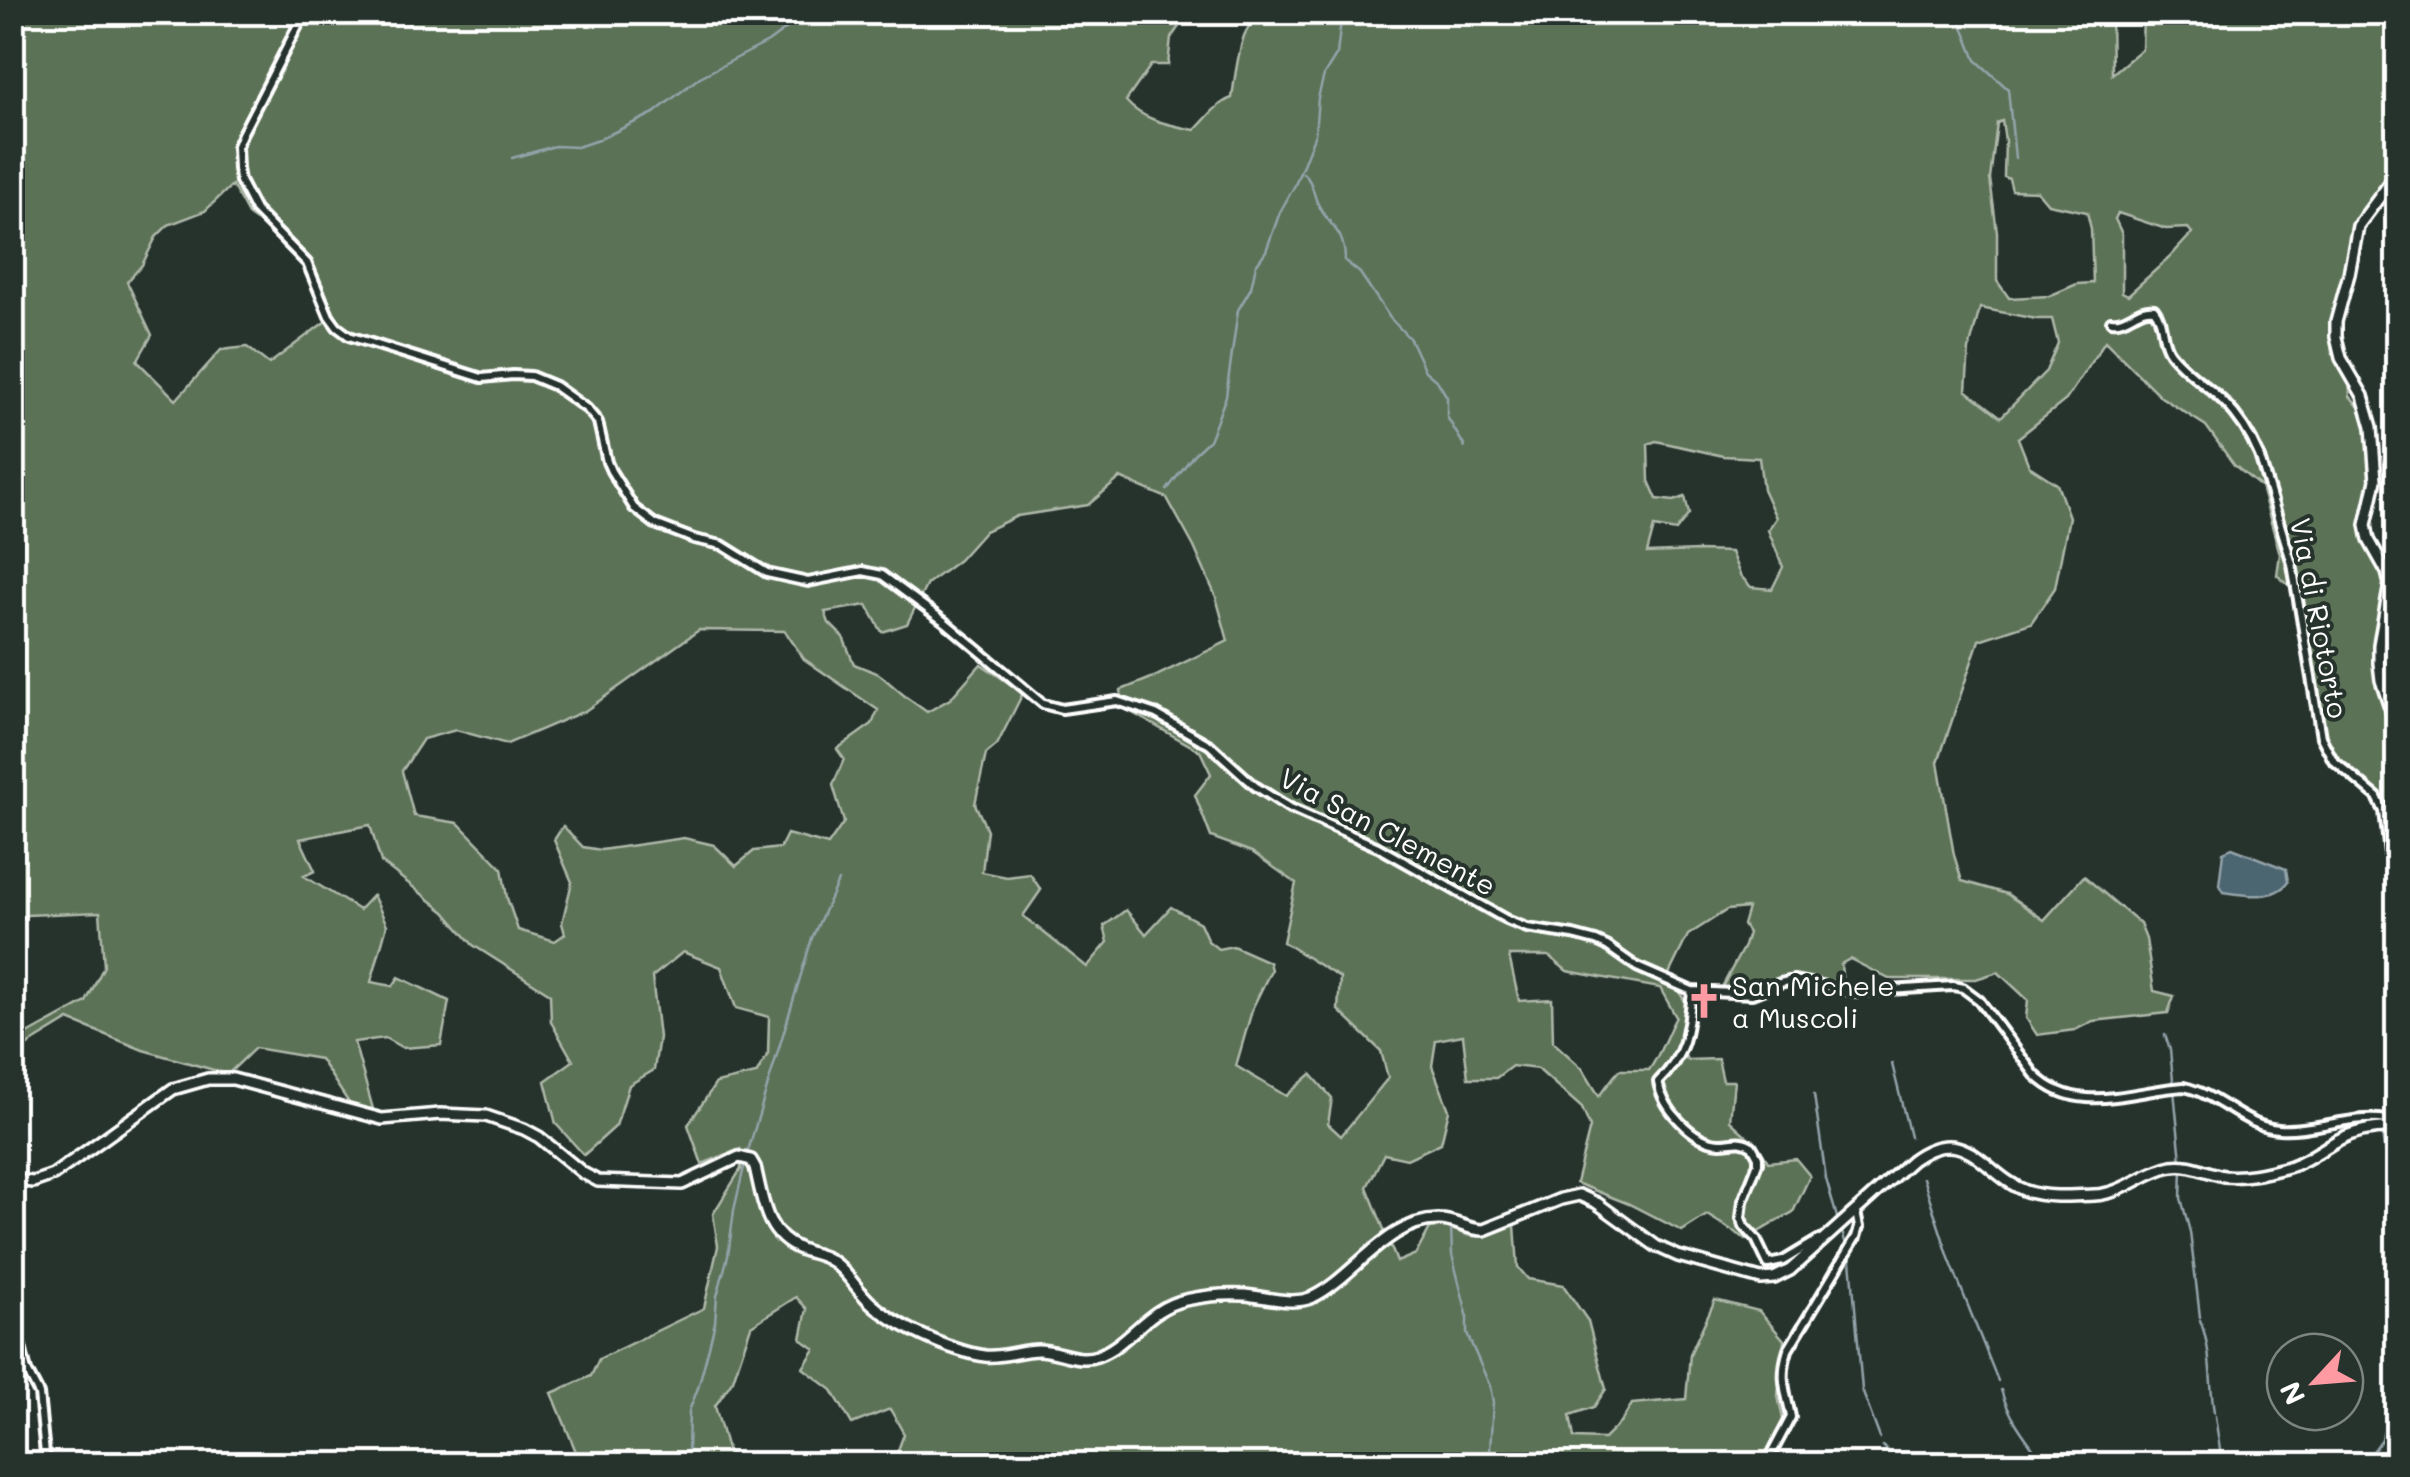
<svg xmlns="http://www.w3.org/2000/svg" width="2410" height="1477" font-family="Mali,sans-serif">
  <rect width="100%" height="100%" fill="#26332d"/>
  <filter id="ink" filterUnits="userSpaceOnUse"><feTurbulence type="fractalNoise" baseFrequency=".01" numOctaves="2"/><feDisplacementMap in="SourceGraphic" scale="20" xChannelSelector="R" yChannelSelector="G"/><feConvolveMatrix kernelMatrix="1 2 1 2 8 2 1 2 1" color-interpolation-filters="sRGB"/></filter>
  <g filter="url(#ink)">
    <path fill="#5c7256" stroke="#aeb8aa" stroke-width="2.5" fill-rule="evenodd" d="M12 13H1183L1182 22 1171 38 1168 65H1151L1126 101C1143 121 1171 125 1195 130 1207 118 1217 103 1232 98 1235 77 1237 56 1244 36 1248 26 1253 23 1255 13H2111L2112 74 2142 49 2143 13H2263L2273 26 2284 13H2397V166L2392 170 2355 224 2330 338 2332 353 2349 379 2350 396 2363 412 2368 439 2371 484 2363 508 2364 537 2380 572 2397 589V842L2392 840 2388 814 2381 796 2340 762 2326 741 2299 594 2277 575 2280 554 2261 487 2234 465 2206 426 2161 397 2105 341 2066 400 2018 438 2029 466 2057 484 2069 517 2055 588 2031 623 1979 640 1938 762 1954 855 1962 881 2007 894 2044 920 2084 876 2140 924 2146 939 2154 991 2174 996 2168 1013 2093 1021 2075 1030 2037 1035 2026 1018 2028 1000 1998 972 1976 979H1889L1850 959 1841 964 1843 986 1816 978 1790 976 1747 990 1721 989 1744 946 1748 933 1743 925 1748 908 1727 910 1688 935 1668 976 1685 1001V1023L1681 1046 1687 1060 1718 1059 1723 1081H1734L1730 1121 1759 1147 1768 1162 1796 1159 1810 1176 1793 1212 1746 1239 1707 1215 1682 1231 1629 1204 1576 1183 1590 1127 1582 1108 1538 1069 1512 1066 1496 1078H1468L1463 1035 1436 1040 1432 1066 1449 1110 1441 1143 1407 1159 1384 1154 1367 1187 1397 1262 1416 1254 1430 1228C1447 1223 1456 1233 1472 1236 1487 1238 1502 1230 1515 1225L1518 1267 1528 1279 1563 1285 1588 1321 1606 1389 1594 1407 1570 1415 1574 1438 1604 1439 1621 1422 1632 1404 1686 1399 1690 1354 1715 1300 1759 1311 1784 1340 1778 1396 1784 1424 1763 1464H889L894 1461 904 1434 890 1409 852 1424 832 1390 803 1368 815 1349 801 1339 807 1309 796 1297 751 1326 733 1380 715 1406 731 1464H581L552 1393 591 1376 599 1359 704 1308 718 1246 713 1214 741 1169 740 1149 702 1164 688 1125 716 1083 756 1074 768 1054 769 1017 736 1008 721 967 683 952 652 977 659 1037 654 1070 629 1085 616 1126 584 1155 556 1124 545 1081 573 1061 551 1022 550 994 473 945 445 912 381 862 370 825 300 839 315 871 304 876 359 910 373 895 387 925 371 982 393 986 399 977 449 1001 441 1045 403 1048 385 1038 354 1042 373 1109 351 1106 320 1059 255 1048 228 1074 143 1050 69 1020 23 1048 26 1035 86 1002 104 966 100 912 26 915 13 929ZM2002 121 2005 141 2004 177 2009 179 2012 190 2037 191 2048 204 2087 212 2091 229 2093 283 2077 284 2049 296 2009 298 1997 281V232L1990 179 1997 123ZM232 185 249 216 265 227 301 263 309 276 326 321 269 364 247 347 221 350 176 400 137 361 152 335 127 282 142 265 156 237 168 225 205 211ZM2118 213 2166 229 2188 228 2192 233 2169 258 2128 295 2122 292V234L2115 219ZM1980 308 2036 319H2052L2058 343 2046 371 2001 417 1966 390 1969 350ZM1656 441 1723 456 1759 458 1763 489 1776 518 1768 530 1783 567 1772 589 1751 587 1740 575 1731 552 1698 551 1647 553 1654 527 1676 531 1689 514 1685 497 1674 501 1657 499 1649 481 1648 444ZM1120 478 1167 498 1194 547 1216 597 1228 641 1154 677 1121 690 1122 707 1200 751 1211 774 1195 795 1211 837 1252 852 1296 883 1283 942 1340 978 1338 1010 1381 1051 1388 1078 1341 1136 1328 1124 1332 1098 1311 1074 1286 1096 1236 1066 1253 1007 1271 970 1269 962 1233 946 1218 949 1208 941 1200 923 1171 907 1146 934 1126 910 1104 926 1108 942 1087 967 1023 916 1041 890 1030 874 1007 877 982 872 987 830 975 804 986 754 997 745 1023 693 981 664 950 699 927 712 906 697 879 674 854 664 843 637 829 623 825 612 867 605 882 632 907 624 927 584 959 560 985 531 1017 516 1088 505ZM699 630 785 631 804 659 878 710 872 724 837 749 844 759 833 785 844 822 828 845 787 834 780 848 754 851 736 866 714 845 684 838 601 850 583 847 563 826 554 840 572 882 562 923 565 934 555 941 518 930 507 898 502 868 458 823 414 816 402 771 423 739 456 730 507 744 585 711ZM1509 956H1549L1567 971 1660 988 1676 1017C1666 1035 1661 1054 1649 1070H1619L1599 1096 1582 1068 1553 1042 1552 999 1519 1001Z"/>
    <path fill="#4c6571" stroke="#94a3aa" stroke-width="2.5" d="M2232 848 2286 869 2288 882C2275 901 2243 895 2223 892L2219 885 2223 852Z"/>
    <g fill="none" stroke-linecap="round" stroke-linejoin="round">
      <path stroke="#94a3aa" stroke-width="2.5" d="M1957 12 1976 60 2008 89 2015 158
        M512 158 555 146 577 147 598 140 654 113 700 77 768 42 787 28 813 17 835 12
        M1303 173C1313 182 1312 190 1317 202 1328 227 1345 228 1345 261L1360 273 1390 318 1410 339 1425 371 1438 382 1447 397V417L1465 447
        M1167 490 1194 454 1209 440 1216 423 1226 396 1238 310 1251 288 1256 265 1266 251 1280 212 1295 185 1315 134 1318 98 1324 75 1337 54 1342 12
        M2165 1035 2170 1050 2181 1161
        M1892 1064 1910 1137
        M1814 1095 1826 1179 1838 1221
        M2382 1134 2398 1239
        M748 1151 812 938 838 881
        M2182 1169 2181 1198 2190 1232 2200 1317
        M1923 1178 1949 1258 1998 1381
        M1451 1227 1452 1255 1467 1314V1334L1490 1386 1493 1402 1490 1450 1482 1464
        M1841 1229 1851 1260 1862 1390 1880 1438
        M2200 1320C2212 1350 2209 1381 2214 1412
        M2001 1390C2009 1418 2028 1441 2045 1464
        M2215 1416 2222 1464
        M1883 1446 1891 1454 1913 1464
        M682 1464 688 1453 689 1411 698 1388 709 1347 715 1322 717 1296 728 1256 734 1210 745 1163
        M2364 1464 2382 1439 2389 1408 2398 1394"/>
      <defs>
        <path id="street" d="M305 12 242 134 237 146 238 169 240 181 255 210 307 263 329 316 337 327 349 336 482 378 513 375 531 376 555 386 587 409 598 422 607 462 611 471 634 508 655 524 694 539 722 545 767 573 808 582 863 571 882 575 945 622 1043 704 1062 709 1117 701 1156 714 1210 745 1255 786 1288 807 1378 847 1509 921 1527 928 1573 935 1596 941 1607 946 1637 967 1692 991 1752 994 1780 983 1793 980 1857 992 1953 986 1963 988 1979 1000 2035 1075C2078 1117 2133 1090 2184 1087 2218 1094 2244 1127 2279 1129 2315 1132 2363 1110 2398 1123
          M2111 321C2127 324 2138 306 2154 309 2165 322 2160 340 2170 353 2185 372 2207 385 2224 402 2238 416 2251 436 2259 455L2292 564 2321 737 2333 760 2377 797 2384 811 2389 854 2398 875
          M1692 991C1688 1029 1687 1054 1658 1082 1662 1107 1692 1142 1720 1143 1734 1143 1739 1138 1752 1146L1758 1157V1163L1743 1201 1741 1218 1744 1226 1756 1239 1768 1264 1783 1261 1818 1240
          M12 1311 27 1371 39 1394 46 1464
          M1766 1464 1791 1417C1786 1391 1779 1378 1788 1350L1856 1237 1859 1227 1856 1212"/>
        <path id="secondary" d="M2398 172 2358 226 2349 274 2336 322V337L2341 358 2363 396 2372 427 2376 480 2366 525 2369 540 2387 572 2390 584 2379 645V663L2381 680 2398 731
          M2398 940 2392 973 2398 1000
          M12 1180 33 1182 53 1175 173 1089 208 1079H233L382 1119 440 1114 486 1116 524 1129 539 1137 583 1173 598 1181 682 1184 739 1157 751 1160 755 1167C763 1200 765 1235 800 1249 815 1255 828 1255 840 1268 851 1278 859 1292 870 1302 895 1326 951 1351 985 1356 1003 1358 1020 1350 1038 1350 1058 1350 1077 1363 1097 1356 1130 1344 1147 1308 1185 1300 1204 1296 1226 1294 1245 1295 1267 1297 1292 1306 1313 1297 1354 1277 1389 1218 1440 1220 1455 1220 1468 1230 1484 1230L1561 1199 1579 1195 1597 1203 1656 1246 1678 1256 1761 1279 1774 1278 1790 1270 1912 1160C1966 1120 1985 1176 2026 1191 2046 1198 2073 1196 2094 1195 2124 1194 2145 1171 2172 1166 2191 1163 2206 1173 2224 1176 2244 1178 2265 1173 2285 1168 2304 1163 2321 1150 2338 1140 2357 1130 2377 1127 2398 1128"/>
      </defs>
      <use href="#street" stroke="#fff" stroke-width="14"/>
      <use href="#secondary" stroke="#fff" stroke-width="16"/>
      <use href="#street" stroke="#26332d" stroke-width="6"/>
      <use href="#secondary" stroke="#26332d" stroke-width="9"/>
    </g>
  </g>
  <defs>
    <symbol id="church-bare" viewBox="-9 -9 18 18"><path d="M-1.2-6h2.4v3.5h3.3v2.4h-3.3V6h-2.4V-.1h-3.3v-2.4h3.3Z" fill="#ff9aa2" stroke="#26332d" stroke-width="2.5" paint-order="stroke"/></symbol>
  </defs>
  <g fill-rule="evenodd">
    <use href="#church-bare" x="1679" y="976" width="50" height="50"/>
  </g>
  <g text-anchor="middle" dominant-baseline="central" stroke-width="8" stroke-linejoin="round" paint-order="stroke">
    <g font-size="28" fill="#fff" stroke="#26332d">
      <text transform="translate(2320 618) rotate(79)">Via di Riotorto</text>
      <text transform="translate(1388 831) rotate(28)">Via San Clemente</text>
    </g>
    <g font-size="28" fill="#fff" stroke="#26332d" text-anchor="start">
      <text x="1732" y="985">San Michele<tspan x="1732" dy="32">a Muscoli</tspan></text>
    </g>
  </g>
  <rect width="2410" height="1477" fill="none" stroke="#26332d" stroke-width="50"/>
  <rect x="25" y="25" width="2360" height="1427" fill="none" stroke="#fff" stroke-width="4" filter="url(#ink)"/>
  <g transform="translate(2315 1382) rotate(244)"><circle r="48" fill="#26332d" stroke="#7d8581" stroke-width="2.5"/>
  <path d="M0-8L18 38L0 25L-18 38Z" fill="#ff9aa2"/>
  <text y="-15" font-size="28" font-weight="bold" text-anchor="middle" fill="#ffffff">N</text>
  </g>
</svg>
